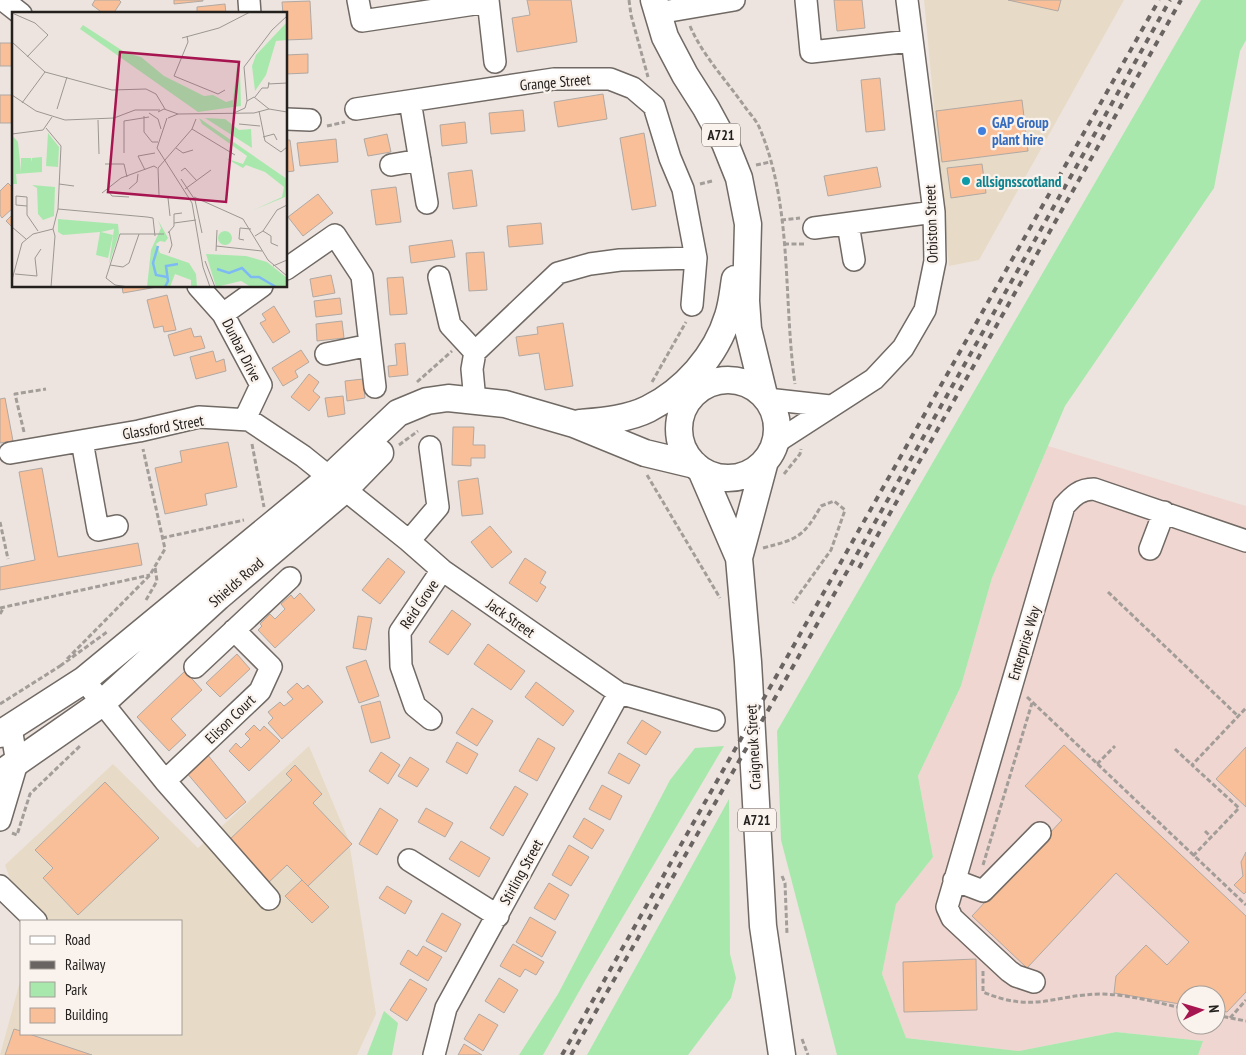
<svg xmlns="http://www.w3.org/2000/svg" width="1246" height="1055" font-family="'PT Sans Narrow',sans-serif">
  <rect width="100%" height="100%" fill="#ede4df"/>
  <path fill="#e7dbc7" d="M924 0H1124L979 260 949 266Z
    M309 746 349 841 376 1014 357 1055H0L21 978V1034H181V921H25L5 865 113 764 198 848Z"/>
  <path fill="#f0d6d0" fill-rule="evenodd" d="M1048 446 1246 506V1055H1198L1203 1041 1116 1032 1019 1051 906 1038 882 974 896 903 933 857 918 776 961 686 992 578ZM1186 995H1216V1025H1186Z"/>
  <path fill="#a9e8ad" d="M1201 0H1246V40L1240 51 1214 188 1065 406 992 578 961 686 918 776 933 857 896 904 882 974 906 1038 1019 1051 1116 1032 1203 1041 1198 1055H837L781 840 777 731Z
    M724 746 585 981 543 1055H519L558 994 670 780 695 748Z
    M729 799 730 954 736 978 731 998 688 1055H587Z
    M384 1011 398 1023 392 1055H367Z"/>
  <path fill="#f8bf98" stroke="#b1a9a4" d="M95 0H119L121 2 113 14H104L92 5Z
    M174 0H203V1L174 4Z
    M527 0H571L577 42 517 52 512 18 530 15Z
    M834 0H862L865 28 837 31Z
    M1008 0H1061L1058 11Z
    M310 1 312 39 286 40V14H283L282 2Z
    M225 4 226 14H197V7Z
    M0 43H14V66H0Z
    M308 54V73L286 74V55Z
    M880 78 885 130 866 132 861 80Z
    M603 94 607 119 558 127 554 102Z
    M0 95H12L13 123H0Z
    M1022 100 1028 151 942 162 936 111Z
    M523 110 525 131 491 134 489 113Z
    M465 122 467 143 442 146 440 125Z
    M644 133 656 206 632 210 620 138Z
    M387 134 391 152 368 156 364 139Z
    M336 139 338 162 300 166 297 143Z
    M286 140H290L294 171 286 172Z
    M982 164 986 193 951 198 947 168Z
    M877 167 881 187 828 196 824 176Z
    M472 170 477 206 453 209 448 173Z
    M8 183 14 189V207L2 218 0 215V191Z
    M396 187 401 222 376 225 371 190Z
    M318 194 333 213 303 236 288 217Z
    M14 213V229L6 221Z
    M541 223 543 244 509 247 507 226Z
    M452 240 455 257 411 263 409 246Z
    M484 252 487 290 469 291 466 253Z
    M331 275 335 293 313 297 310 279Z
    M403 277 407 314 390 315 387 278Z
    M122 286H157V287L123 293Z
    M167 295 176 330 164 332 163 326 154 328 147 300Z
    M340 298 342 314 316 317 314 301Z
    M274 306 290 332 273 343 260 323 266 320 262 314Z
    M342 321 344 338 317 341 316 324Z
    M563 323 573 386 545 390 539 353 519 356 516 337 538 334 537 327Z
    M191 328 194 337 201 336 205 348 174 356 168 335Z
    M405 343 408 375 389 377 388 366 397 365 395 344Z
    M301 350 309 362 295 371 298 377 283 386 272 368Z
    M213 351 216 362 224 359 226 371 196 379 190 357Z
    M309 374 319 382 313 391 320 397 309 411 291 397Z
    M363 379 365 398 347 401 345 381Z
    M343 396 345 414 328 417 325 398Z
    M5 398 13 441 0 443V399Z
    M453 427H474L473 445H485V458H471V466L452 465Z
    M228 442 237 487 205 494 207 505 165 514 155 468 182 462 180 451Z
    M42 468 58 557 138 543 142 565 0 590V567L35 560 19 472Z
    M478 478 483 514 462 516 458 481Z
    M490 526 512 552 492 568 471 542Z
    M388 558 405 572 380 604 362 590Z
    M525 558 546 572 540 583 546 587 537 602 509 583Z
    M300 593 315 610 275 648 258 630 262 626 260 624 270 614 275 619 285 609 281 604 291 595 294 599Z
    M452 610 471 624 448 655 429 642Z
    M358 616 372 618 366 650 353 648Z
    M488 644 525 671 511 690 474 664Z
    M237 654 250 669 220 697 206 683Z
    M366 660 379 696 359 703 346 667Z
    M185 671 202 690 171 719 186 735 169 751 137 717Z
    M536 682 574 711 563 726 525 697Z
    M297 683 303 689 308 685 323 702 282 739 268 723 273 718 268 712 280 702 284 706 293 699 287 692Z
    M380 701 390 738 371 743 361 706Z
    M472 708 493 721 477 746 456 733Z
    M642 720 661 732 646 755 627 743Z
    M254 725 260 731 264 726 280 741 249 771 229 751 236 743 241 748 250 739 245 734Z
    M538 738 555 748 537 781 519 771Z
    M457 742 478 754 467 774 446 762Z
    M1064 745 1246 916V992L1227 1012 1216 1010V995H1186V1005L1114 993 1116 976 1146 945 1167 965 1189 942 1116 873 1027 968 972 916 1062 820 1025 786Z
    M1246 747V807L1216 779Z
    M381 752 400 765 388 784 369 771Z
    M619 753 640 765 629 784 608 773Z
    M207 754 246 802 226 819 186 772Z
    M410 757 429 769 417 787 398 776Z
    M295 765 322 794 313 803 352 844 308 886 287 865 267 884 227 842 292 780 286 774Z
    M105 782 159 838 78 915 43 878 53 868 35 850Z
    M602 785 622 796 610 820 589 809Z
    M515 786 528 794 503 836 490 828Z
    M380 808 398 820 377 855 359 844Z
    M426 808 453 823 445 837 418 822Z
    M584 818 604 830 592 849 573 837Z
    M461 841 490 858 479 877 449 859Z
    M569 845 589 857 571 886 552 875Z
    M1246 852V892L1244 894 1234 885 1243 876 1241 862Z
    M302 880 329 907 312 923 285 896Z
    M549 883 569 895 555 920 534 908Z
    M387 886 412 901 405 914 379 898Z
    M442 913 461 924 446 952 426 941Z
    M530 917 556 932 542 957 516 942Z
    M513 944 544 962 536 975 525 969 520 977 500 966Z
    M423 946 442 957 428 981 400 964 408 950 417 956Z
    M976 959 977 1010 904 1012 903 962Z
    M499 978 518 990 504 1013 485 1001Z
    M410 979 427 989 407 1021 390 1010Z
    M479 1014 498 1025 483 1051 464 1039Z
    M14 1029 21 1031V1034H29L92 1055H5Z
    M464 1044 482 1055H458Z"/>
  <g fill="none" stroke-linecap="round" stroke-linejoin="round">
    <defs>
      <path id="minor" d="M3 0 21 14
        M249 0 250 14
        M358 0 362 21 488 2
        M488 0 495 62
        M806 0 811 52 911 41
        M658 13 734 0
        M410 101 427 203
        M356 109 554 79H610L633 88 654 106 670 158 683 189 696 258 692 305
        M286 119 310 120
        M391 165 420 160
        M848 224 854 260
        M814 228 934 212
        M286 269 335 235 362 276 375 387
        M439 277 450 325 475 352
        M198 286 223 314 261 385 245 419
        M223 314 262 286
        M326 354 370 345
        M767 399 830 406
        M475 401 472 369 475 352 558 273 590 264 620 260 696 258
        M82 441 98 530 117 526
        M775 443 874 379 903 348 925 310 935 261 934 212 907 0
        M10 453 139 431 199 417 249 420 303 456 409 541 442 570 619 693 714 720
        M409 541 438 507 430 447
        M1150 549 1164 512
        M195 667 290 578
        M84 680 165 781 269 899
        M431 719 415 706 401 666 400 632 442 570
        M165 781 260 691 271 667 234 630
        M0 820 17 763 11 728
        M409 860 498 916
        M954 880 983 891 1040 833
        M0 886 36 921
        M1034 982 1016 976 1009 971 952 918 947 907 1064 506C1073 496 1080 489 1094 489L1246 541
        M434 1055 446 1008 619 693"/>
      <path id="major" d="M654 0 665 37 685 75 706 108 725 143 739 178 748 224 746 301 748 329 764 395
        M679 429a49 49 0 1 1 98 0a49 49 0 1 1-98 0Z
        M580 423C602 421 628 419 648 409 684 391 716 356 728 316 732 304 733 291 735 279
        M701 470 739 558 748 662 763 926 782 1055
        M739 558 765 461
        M0 734 84 680 328 479 398 413 427 401 448 398 505 404 574 424 645 453 695 465
        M0 774 102 703 218 597 344 490 380 453"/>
    </defs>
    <use href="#minor" stroke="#706964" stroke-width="24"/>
    <use href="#major" stroke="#706964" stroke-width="29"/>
    <path stroke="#a39d99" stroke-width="3" stroke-dasharray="5 2.5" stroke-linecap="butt" d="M629 0 631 15 648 77
      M690 26C703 56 726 80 745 107 750 114 757 121 760 129 793 208 783 300 795 384
      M327 126 345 122
      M756 165 770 162
      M700 184 712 181
      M781 220 800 218
      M784 244H806
      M417 382 452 351
      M652 382 686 322
      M24 432 15 394 46 389
      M252 444 264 507
      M399 445 418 431
      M784 474 800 454 801 449
      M647 475 720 598
      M0 522 8 559
      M162 538 244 520
      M763 548C797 539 803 538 821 506L834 501 845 510 831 550 793 603
      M1108 592 1238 716
      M146 600 157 581 155 567
      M0 608 150 575
      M0 614 4 607
      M67 659 150 575 165 549 143 449
      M60 666 107 632
      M1027 697 1246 905
      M0 704 60 666
      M1175 749 1192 765
      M1097 764 1115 746
      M1205 831 1211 837
      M12 833 17 835 30 794 81 745
      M1193 856 1239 808 1192 765 1246 708
      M983 865 1032 703
      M782 876 785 883 787 934
      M983 971V992C1035 1014 1054 994 1103 994 1131 995 1159 1003 1186 1009
      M1216 1015 1246 1021
      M1230 1018 1246 1000
      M802 1039 808 1055"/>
    <use href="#minor" stroke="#fff" stroke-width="21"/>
    <use href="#major" stroke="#fff" stroke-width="26"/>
    <path stroke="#696461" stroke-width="4" stroke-dasharray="6 6" stroke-linecap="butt" d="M859 568 1181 0
      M562 1055 1159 0
      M571 1055C772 704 972 353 1170 0"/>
  </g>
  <circle fill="#3f7fe0" stroke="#faf2ec" stroke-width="2" cx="982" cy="131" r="5"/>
  <circle fill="#0f9aa8" stroke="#faf2ec" stroke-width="2" cx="966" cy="181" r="5"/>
  <g text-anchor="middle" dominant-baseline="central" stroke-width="4.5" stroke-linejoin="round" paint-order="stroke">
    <g fill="#faf2ec" stroke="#645f5c" stroke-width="1">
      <rect x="702" y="123.5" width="38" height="23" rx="4"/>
      <rect x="738" y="808.5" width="38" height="23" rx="4"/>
    </g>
    <g font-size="14" font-weight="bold" fill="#23201e">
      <text x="721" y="135">A721</text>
      <text x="757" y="820">A721</text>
    </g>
    <g font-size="15" fill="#23201e" stroke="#faf2ec">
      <text transform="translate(555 82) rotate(-5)">Grange Street</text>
      <text transform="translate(931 224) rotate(-92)">Orbiston Street</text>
      <text transform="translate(242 350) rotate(63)">Dunbar Drive</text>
      <text transform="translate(163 427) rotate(-10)">Glassford Street</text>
      <text transform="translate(236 582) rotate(-41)">Shields Road</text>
      <text transform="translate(419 604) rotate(-56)">Reid Grove</text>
      <text transform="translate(511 618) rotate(35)">Jack Street</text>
      <text transform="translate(1024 643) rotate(-73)">Enterprise Way</text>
      <text transform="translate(230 719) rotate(-44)">Elison Court</text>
      <text transform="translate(753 747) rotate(-93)">Craigneuk Street</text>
      <text transform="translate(521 872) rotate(-61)">Stirling Street</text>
    </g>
    <g font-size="15" font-weight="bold" fill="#366cbe" stroke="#faf2ec" text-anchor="start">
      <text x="992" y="122">GAP Group<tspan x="992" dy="17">plant hire</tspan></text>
    </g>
    <g font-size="15" font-weight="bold" fill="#0d838f" stroke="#faf2ec" text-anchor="start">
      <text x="976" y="181">allsignsscotland</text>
    </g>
  </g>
  <g transform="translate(12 12)">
    <rect width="275" height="275" fill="#ede4df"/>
    <path d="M275 10V28L264 29 254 63 243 79 240 54 244 43ZM71 13 114 41 129 45 152 64 192 84 201 83 214 90 221 88 225 55 228 57 229 94 186 100 68 17ZM187 106 275 167 273 185 239 199 270 185 272 175 253 160 234 153 231 156 213 146 231 152 235 144 190 112ZM193 106 213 107 227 118 239 117 240 136ZM36 121 47 135 46 155 34 154ZM0 123 6 130 9 160V146H19V150L20 146 30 145V160L4 162 5 172H0ZM20 173 43 175 42 204 31 208 26 202 25 176ZM46 207 106 212 107 222 97 252 102 217 89 220 101 223 96 246 84 243 88 220 51 223 46 220ZM146 208 156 226 153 230 148 229 144 232 148 241 177 251 184 262 185 275H179V268L163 262 158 275H135L139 238 149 216ZM206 226a7 7 0 1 1 14 0a7 7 0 1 1-14 0ZM194 242 234 244 255 250 275 266V275H239L229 269 204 275Z" fill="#a9e8ad"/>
    <path fill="none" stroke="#7dbaf4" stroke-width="2.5" d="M146 234 141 251 144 263 155 265M205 257 217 261 230 256 239 265H247L264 275M153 275 156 269 154 254 166 252"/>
    <path fill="none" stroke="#9c9692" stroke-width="1" d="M0 1 23 11 36 23 15 45M175 24 176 30 162 64 206 82 213 78M170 26 207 16 238 0M0 30 33 60 100 78 134 77 144 82 153 97M256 72 275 71M0 83 24 99 53 108 102 106 123 98H148M243 85 250 76H256L257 70M235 89 232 55 260 18 275 4M10 91 33 60M45 97 55 65M247 99 253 129 269 140 275 135M146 100 152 97 166 102M137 101 146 107 149 117M222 101 233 96 235 89 242 85 257 97 275 100M132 104V120L140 130H146M155 106 145 136 180 191 191 255 198 275M156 106 166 102 242 101 257 97M86 108 87 142M227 112 248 114M34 116 49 134 46 197 41 217 43 224 39 275M180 117 223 143M0 122 31 118 40 105M251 125 262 122 265 128M164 136 171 141 181 138M112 141V109L137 105M93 152H112L115 165M133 158 126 144 143 141M169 159 173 156 185 169M169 167 183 188 190 221M47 172 62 174M117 177 125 170 126 162M173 177 199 158M96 179 100 184 117 185M90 181 109 166 142 154 145 156M147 183 146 156 180 117 184 107M182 185 231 207 256 248 275 264M156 186 158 204M15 194 4 193V184L15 185V203L26 219M46 197 135 205 141 206 143 224M162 211 184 208M0 215 14 227M251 219 259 224V231L266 234M156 221 162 214V202L170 201M243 224 251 219 265 198 275 193M232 228 227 227 228 216 239 217M204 234 250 239M204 239 205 218M157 241 160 233 157 219M193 249 203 275M98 253 111 255 117 251 127 222M261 254 275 248M3 262 25 264 23 246 29 237M0 268 10 231 21 222 41 217M117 275 103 273 94 266 108 222H152"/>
    <path fill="#a71550" fill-opacity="0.15" stroke="#a71550" stroke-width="2.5" d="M108 40 227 50 214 190 96 180Z"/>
    <rect width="275" height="275" fill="none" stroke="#23201e" stroke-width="2.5"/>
  </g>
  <rect x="20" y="920" width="162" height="115" fill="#faf2ec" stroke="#a49e9a"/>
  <rect x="30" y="936" width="25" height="8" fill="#ffffff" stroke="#a49e9a"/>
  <text x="65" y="945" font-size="15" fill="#23201e">Road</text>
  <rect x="30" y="961" width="25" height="8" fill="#696461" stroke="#a49e9a"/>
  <text x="65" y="970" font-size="15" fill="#23201e">Railway</text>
  <rect x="30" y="982" width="25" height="15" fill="#a9e8ad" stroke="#a49e9a"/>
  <text x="65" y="995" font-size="15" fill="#23201e">Park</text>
  <rect x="30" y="1008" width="25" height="15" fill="#f8bf98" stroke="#a49e9a"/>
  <text x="65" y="1020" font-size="15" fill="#23201e">Building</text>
  <g transform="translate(1201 1010) rotate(85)"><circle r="24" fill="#faf2ec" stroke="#a49e9a"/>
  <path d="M0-4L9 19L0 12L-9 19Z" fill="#a71550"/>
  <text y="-8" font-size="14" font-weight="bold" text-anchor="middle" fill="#23201e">N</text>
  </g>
</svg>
